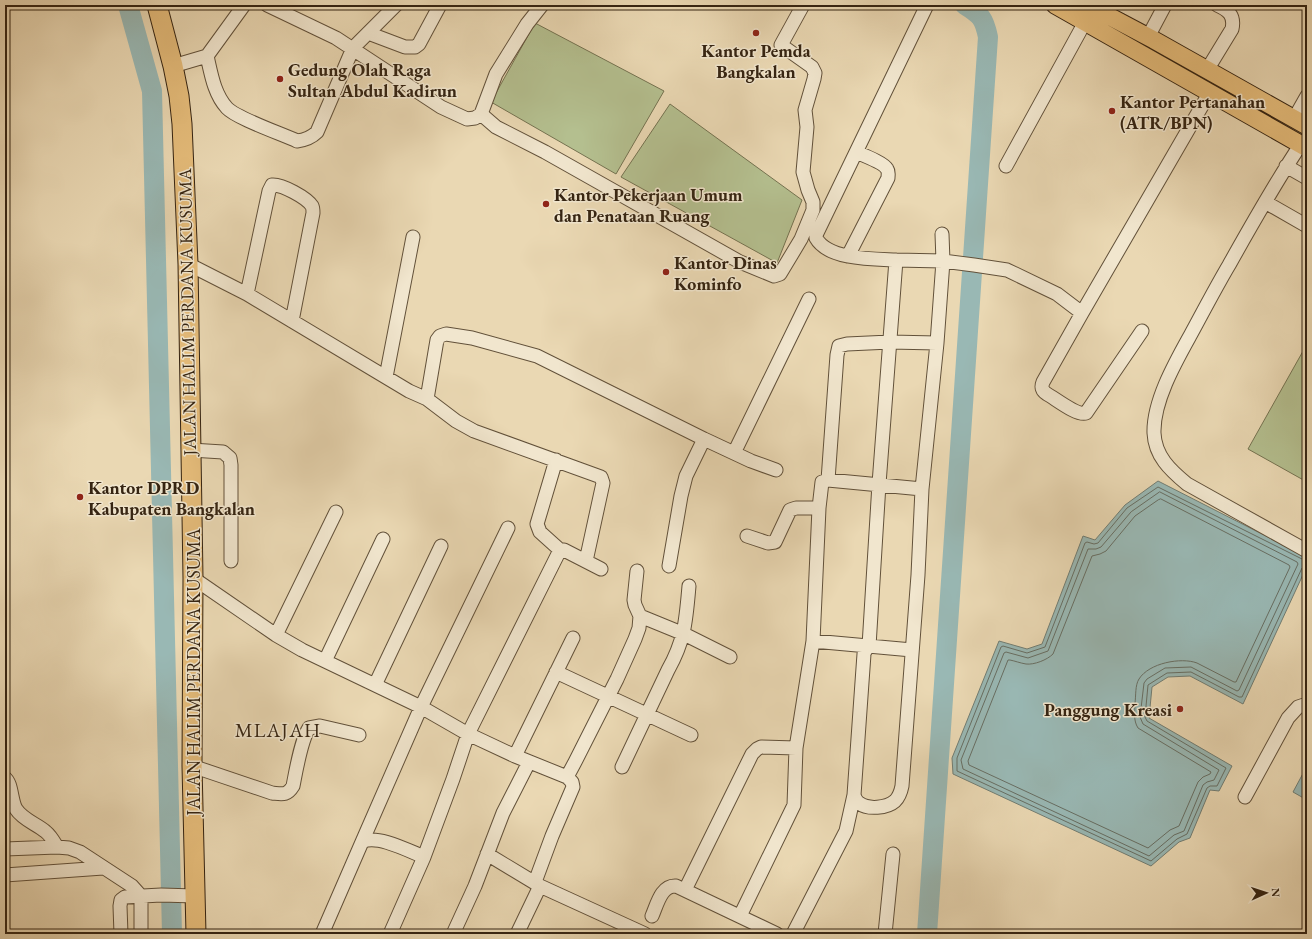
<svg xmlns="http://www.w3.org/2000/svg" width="1312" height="939" font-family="'EB Garamond',serif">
  <rect width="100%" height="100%" fill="#ead8b3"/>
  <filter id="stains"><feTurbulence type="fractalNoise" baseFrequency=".005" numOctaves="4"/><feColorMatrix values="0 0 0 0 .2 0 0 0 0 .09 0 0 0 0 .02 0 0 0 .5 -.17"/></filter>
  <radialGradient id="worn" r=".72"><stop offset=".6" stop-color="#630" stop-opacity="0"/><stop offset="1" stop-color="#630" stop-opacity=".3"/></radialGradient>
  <path fill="#b4bf8f" stroke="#747250" d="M535 23 664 91 616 174 491 102Z
    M670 104 802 200 777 263 621 177Z
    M1307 344V482L1248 449Z"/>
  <path fill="#99b8b4" stroke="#717d73" d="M1158 481 1307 557V566L1243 704 1190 676 1168 677 1152 687 1149 718 1232 766 1219 791 1210 790 1190 838 1179 842 1151 866 953 774 952 758 999 641 1027 649 1042 644 1083 536 1095 540 1125 505Z
    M1307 766V800L1293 792Z"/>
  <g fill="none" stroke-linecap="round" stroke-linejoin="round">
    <path stroke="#676e63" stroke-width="1" d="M1160 492 1297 562 1298 564 1239 690 1237 691 1191 667 1165 668 1147 679 1144 683 1140 717 1143 724 1219 770 1214 780 1207 782 1203 785 1184 831 1174 835 1149 856 963 769 961 760 1004 653 1006 652 1028 658 1048 651 1088 549H1096L1101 547 1131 512Z
      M1161 499 1289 565 1290 567 1236 682H1234L1197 663C1181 657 1149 663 1139 679 1135 685 1136 696 1135 703 1135 712 1133 720 1138 728L1211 772 1210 774 1203 777 1198 782 1179 826 1170 830 1148 848 969 765 968 761 1008 660H1010C1015 661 1020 663 1026 664 1034 665 1047 660 1053 654L1092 556 1100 554 1106 551 1135 516 1158 500Z
      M1307 560H1304L1158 487 1127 508 1098 543 1094 544 1087 542 1085 543 1045 647 1027 653 1003 646 1001 647 957 758V771L1151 861 1177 839 1187 834 1207 788 1210 786H1217L1226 768 1147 721 1145 717 1148 685 1167 673 1191 672 1239 697H1242L1302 568 1304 566H1307"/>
    <path stroke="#99b8b4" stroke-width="20" d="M128 5 152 91 172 934
      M927 934 988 37C984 18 981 15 965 5"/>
    <defs>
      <path id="minor" d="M267 5 336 38 441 107 467 119 475 118 481 114 496 74 527 24 542 5
        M368 33 405 47H415L419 44 440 5
        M1148 37 1165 5
        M207 56C211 73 214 94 227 108 236 118 282 134 297 141 305 140 311 138 317 132L353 48 396 5
        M173 66 207 56 244 5
        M1207 70 1232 29C1235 15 1228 10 1217 5
        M481 114 496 127 545 152 740 262 774 276 780 274 801 239 813 210V202L808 190 803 172 807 127 805 110 814 79 815 73 812 67 781 45 803 5
        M1294 119 1307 96
        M1301 144C1275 183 1252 224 1229 265 1216 287 1204 310 1191 334 1176 361 1153 401 1154 433 1155 456 1170 470 1187 484L1307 551
        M1006 166 1085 22
        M1286 166 1307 178
        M1265 202 1307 226
        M848 256 888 178C888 175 889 172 887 169 884 163 863 155 856 152
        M896 260C874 259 828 260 816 238V235L927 5
        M188 264 247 294 409 391 427 399 437 340 440 336 446 334 472 338 537 356 704 439 751 461 776 470
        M247 294 269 191 272 185C282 184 307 198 312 206 313 208 313 210 313 213L292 321
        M1142 331 1086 413C1077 416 1056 399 1047 394 1042 391 1041 387 1043 382L1082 313 1210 92
        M386 377 413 237
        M427 399 456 421 474 431 601 477 603 483 586 561
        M191 450 223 452 230 458 231 465V561
        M734 453 809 299
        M556 460 537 524 540 532 560 550
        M828 480 837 355 839 346 847 344 890 342 937 343
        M747 536 768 543 775 542 790 510 796 508H819
        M669 566 681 496 686 476 704 439
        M193 578 276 635 302 650 421 707 468 734 515 756 567 777 575 762 617 679 635 639 639 628 640 616 635 605 634 600 637 571
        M640 616 684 634 730 657
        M276 635 336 512
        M813 641 912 650
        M325 661 383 539
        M556 672 691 735
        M375 685 441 546
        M515 756 573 638
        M192 766 272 793C282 794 287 796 293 786 296 771 301 740 309 728L320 726 359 735
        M622 767 668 670C685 640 686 620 689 586
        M5 778C12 783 11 801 16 809 23 820 37 824 46 832 51 836 54 842 57 847
        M854 795C855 798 856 801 859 803 868 810 887 808 895 801 899 797 901 791 902 786L918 575 922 489 937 343 943 261 942 234
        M1245 797 1288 718 1298 707 1307 704
        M362 842 421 707 508 528
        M5 849 57 847 69 848 80 852 132 886 141 896V934
        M487 854 540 886 645 934
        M5 875 103 868
        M535 882 552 836 573 787 572 782 567 777
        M685 890 752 754 757 749 761 747 796 748
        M652 916C657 905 661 885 676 886L777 934
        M740 916 794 805 796 748 813 641 819 508 822 482 828 480 922 489
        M121 934 120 906 121 900 125 897 161 895 195 896
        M322 934 362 842C377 834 409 851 424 857
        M390 934 424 857 453 779 468 734 560 550H564L601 569
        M453 934 475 886 503 813 529 762
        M517 934 540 886
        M793 934 846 831 854 795 864 654 865 651 869 646 879 484 896 260 943 261 974 265 1007 270 1057 294 1082 313
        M885 934 893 854"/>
      <path id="major" d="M1055 5 1307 148
        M1088 5 1154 40 1307 126"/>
      <path id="highway" d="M157 5 173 66 179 96 182 124 188 264 193 578 192 766 196 934"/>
    </defs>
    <use href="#minor" stroke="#62513a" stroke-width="15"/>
    <use href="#major" stroke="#352412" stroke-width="19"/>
    <use href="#highway" stroke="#352412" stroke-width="21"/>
    <use href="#minor" stroke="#f1e6ce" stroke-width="13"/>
    <use href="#major" stroke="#e5bc7a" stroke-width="17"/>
    <use href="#highway" stroke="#e5bc7a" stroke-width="19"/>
  </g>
  <g fill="#8f2418" stroke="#f1e6ce" stroke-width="1.5">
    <circle cx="756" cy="33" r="4"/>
    <circle cx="280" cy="79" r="4"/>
    <circle cx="1112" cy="111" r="4"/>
    <circle cx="546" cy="204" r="4"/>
    <circle cx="666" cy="272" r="4"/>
    <circle cx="80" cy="497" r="4"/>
    <circle cx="1180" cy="709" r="4"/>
  </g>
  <g text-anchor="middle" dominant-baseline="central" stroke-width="3" stroke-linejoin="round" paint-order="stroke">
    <g font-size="18" font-weight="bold" fill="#352412" stroke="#f1e6ce" text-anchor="start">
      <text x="756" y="50" text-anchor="middle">Kantor Pemda<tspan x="756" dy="21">Bangkalan</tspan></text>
      <text x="288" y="69">Gedung Olah Raga<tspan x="288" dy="21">Sultan Abdul Kadirun</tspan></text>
      <text x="1120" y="101">Kantor Pertanahan<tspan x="1120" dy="21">(ATR/BPN)</tspan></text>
      <text x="554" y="194">Kantor Pekerjaan Umum<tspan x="554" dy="21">dan Penataan Ruang</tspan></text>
      <text x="674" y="262">Kantor Dinas<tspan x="674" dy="21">Kominfo</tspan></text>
      <text x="88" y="487">Kantor DPRD<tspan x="88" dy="21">Kabupaten Bangkalan</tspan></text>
      <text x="1172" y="709" text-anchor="end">Panggung Kreasi</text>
    </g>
    <g font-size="18" fill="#352412" stroke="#f1e6ce">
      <text transform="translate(187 312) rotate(-91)">JALAN HALIM PERDANA KUSUMA</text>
      <text transform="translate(193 672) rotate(-90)">JALAN HALIM PERDANA KUSUMA</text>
    </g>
    <g font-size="20" letter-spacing="1" fill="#352412" stroke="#f1e6ce">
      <text x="278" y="730">MLAJAH</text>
    </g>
  </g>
  <rect width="1312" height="939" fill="none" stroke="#ead8b3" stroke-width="20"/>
  <rect x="6" y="6" width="1300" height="927" fill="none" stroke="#352412" stroke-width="2"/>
  <rect x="10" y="10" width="1292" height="919" fill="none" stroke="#352412"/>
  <g transform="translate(1266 893) rotate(87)" stroke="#f1e6ce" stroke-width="3" paint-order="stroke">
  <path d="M0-3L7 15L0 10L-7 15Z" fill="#352412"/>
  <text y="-6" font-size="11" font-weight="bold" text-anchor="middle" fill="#352412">N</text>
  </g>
  <rect width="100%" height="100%" filter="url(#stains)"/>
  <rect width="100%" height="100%" fill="url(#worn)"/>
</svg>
